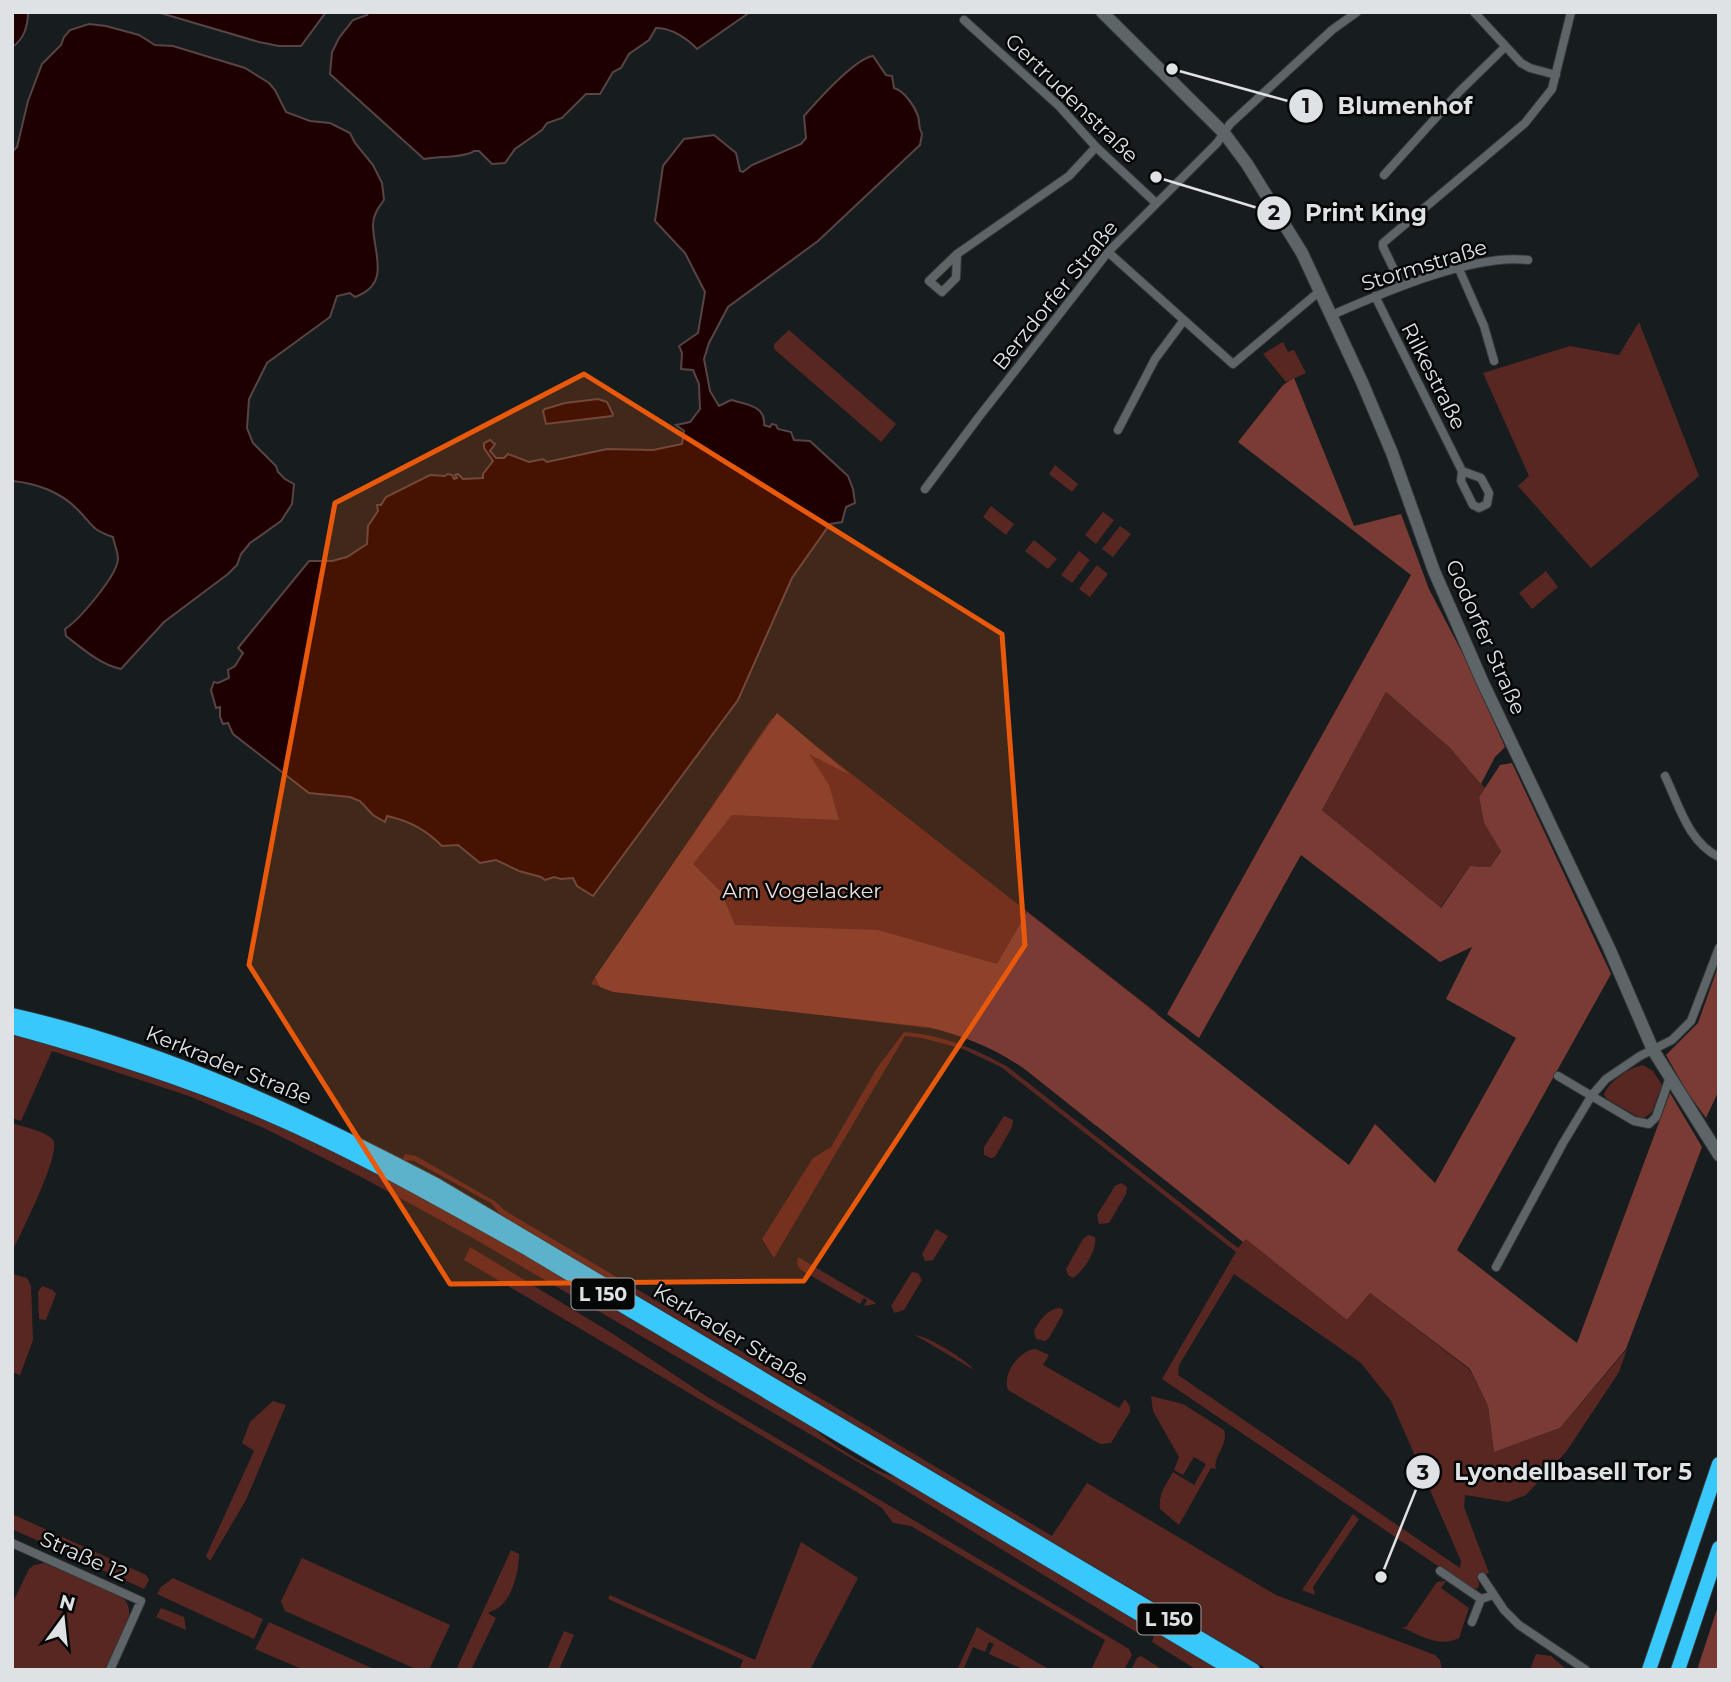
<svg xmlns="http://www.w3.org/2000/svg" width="1731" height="1682" font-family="Montserrat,sans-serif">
  <rect width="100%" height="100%" fill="#171c1f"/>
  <path fill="#592722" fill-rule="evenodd" d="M1639 322 1699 476 1591 568 1518 486 1529 476 1483 373 1570 346 1619 355Z
    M789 330 896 424 881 442 774 349V344Z
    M1283 342 1288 352 1294 350 1306 373 1286 382 1263 354Z
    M1055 465 1078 484 1072 492 1049 474Z
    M991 506 1014 524 1006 535 983 517Z
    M1103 512 1114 520 1096 544 1085 535Z
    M1120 526 1131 534 1113 557 1102 549Z
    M1034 540 1057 559 1048 569 1025 551Z
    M1079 551 1090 560 1072 583 1061 575Z
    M1097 565 1108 574 1090 597 1079 589Z
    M1546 571 1558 587 1532 609 1519 593Z
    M1386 692 1450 748 1485 788 1479 797 1484 823 1501 850 1490 867 1470 866 1440 908 1322 810Z
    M779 717 1157 1013 1096 1126 1022 1067 991 1048 944 1030 609 989 591 984 771 719Z
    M904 1032C942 1035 974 1048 1008 1067L1238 1248 1246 1238 1347 1320 1370 1293 1470 1370 1488 1406 1494 1452 1560 1428 1627 1349 1619 1372 1566 1452 1526 1495 1508 1502 1465 1495 1464 1507 1489 1573 1477 1578 1479 1584 1478 1588 1472 1589 1162 1379 1236 1252 1001 1067 963 1049 922 1038 905 1036 774 1258 762 1239 813 1158 831 1147 877 1068ZM1234 1274 1361 1363 1391 1401 1461 1561 1460 1568 1178 1375 1179 1365Z
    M12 1034C112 1060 208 1093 302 1135 381 1171 456 1216 530 1259 624 1314 716 1369 809 1424 828 1443 874 1472 901 1479L1221 1670H1197L1152 1642 1154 1636 1140 1627 1136 1632 894 1483 471 1237 365 1179 266 1129 189 1096 52 1051 21 1121 12 1118Z
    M1643 1065 1653 1071 1662 1085 1652 1112 1644 1118 1638 1117 1607 1099 1604 1095C1609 1081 1629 1068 1643 1065Z
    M1004 1116 1013 1120 1012 1127 995 1157 991 1158 984 1155V1147Z
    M12 1123C23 1127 46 1131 53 1140 62 1153 20 1235 12 1252Z
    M405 1154 416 1156 496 1202 504 1210 1052 1536 1087 1483 1276 1595 1435 1655 1440 1660 1442 1670H1268L500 1214 491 1203 414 1161 402 1160Z
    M1121 1183 1127 1187 1126 1194 1109 1223 1099 1224 1097 1215 1115 1186Z
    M936 1229 948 1236 933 1260 925 1261 922 1254Z
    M1088 1235 1095 1237C1098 1249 1083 1272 1073 1278L1068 1275 1066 1269 1083 1239Z
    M470 1247 613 1334 706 1396 1129 1649 1132 1655 1124 1670H1091L1105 1640 911 1526 893 1523 882 1508 860 1494 464 1260Z
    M798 1257 876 1303 875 1304 864 1306 867 1300 864 1298 860 1304 801 1270 797 1264Z
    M912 1272 918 1273 922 1280 904 1310 895 1313 891 1306Z
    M12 1274 27 1278 31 1286 33 1340 20 1375 12 1372Z
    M42 1286 53 1290 56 1294 46 1320 39 1319 38 1292Z
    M1060 1308 1063 1310V1313L1049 1338 1045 1341 1036 1339 1034 1331C1040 1320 1047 1309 1060 1308Z
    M915 1335C928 1336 967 1360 974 1370Z
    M1036 1349 1049 1355 1043 1365 1119 1408 1125 1399 1130 1407V1412L1111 1443 1100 1444 1008 1390C1002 1374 1019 1350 1036 1349Z
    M1151 1396 1183 1404 1224 1430C1229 1446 1212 1457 1216 1469L1211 1468 1179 1525 1160 1509C1158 1495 1166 1484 1173 1472L1194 1485 1206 1464 1194 1457 1183 1475 1174 1470 1179 1457 1153 1411Z
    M273 1401 286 1405 246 1500 210 1561 206 1556 254 1451 242 1443 250 1422Z
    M12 1514 146 1575 149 1580 144 1589 12 1529Z
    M1353 1514 1359 1519 1313 1587 1315 1595 1302 1590Z
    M801 1542 858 1578 810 1670H739L743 1660 608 1599 610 1595 755 1660Z
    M511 1550 519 1554C519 1573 511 1607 489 1612V1614L496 1618 471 1670H456Z
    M302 1558 450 1625 429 1670H418L285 1611 281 1601Z
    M44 1563 122 1596C128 1603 130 1609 129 1618L106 1670H12V1604L29 1569 34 1565Z
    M173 1578 263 1619 254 1639 157 1594 161 1587Z
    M1446 1581 1441 1588 1469 1608 1459 1638C1438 1648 1420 1635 1401 1627H1406L1437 1582Z
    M161 1608 184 1617 186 1630 156 1617Z
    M269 1622 376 1670H304L255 1649Z
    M977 1627 1050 1670H1025L989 1654 994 1644 989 1642 985 1652 973 1647 963 1670H957Z
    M564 1631 574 1635 559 1670H547Z
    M1536 1654 1551 1656 1567 1670H1530Z
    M1141 1656 1163 1670H1131L1137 1658Z"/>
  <path fill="#793b34" d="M1294 378 1354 526 1401 514 1429 589 1467 662 1505 747 1495 757 1481 784 1450 748 1386 692 1322 810 1441 908 1470 866 1490 867 1501 851 1484 823 1479 797 1500 765 1512 763 1611 974 1457 1250 1577 1343 1670 1093 1702 1147 1626 1349 1560 1428 1494 1452 1488 1406 1470 1369 1370 1293 1347 1320 1246 1239 1243 1242 1026 1070C995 1048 964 1036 928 1027L613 992 600 987 595 977 777 713 850 775 809 754 829 785 839 820 732 815 693 864 721 892 735 925 878 930 997 964 1027 912 1349 1165 1375 1124 1435 1183 1516 1038 1446 999 1472 947 1440 962 1301 855 1199 1038 1167 1014 1411 575 1238 442 1283 385Z
    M1719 964V1090L1706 1118 1687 1092 1666 1055 1698 1023Z
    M1719 1603V1670H1697Z"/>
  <path fill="#1e0000" stroke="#584444" stroke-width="2" d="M12 12H28C28 25 24 40 12 47Z
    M157 12H326L301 46H279L259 42Z
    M369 12H750L697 49C688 39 670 27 656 28L649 40 629 54 621 68 613 72 600 94H586L562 118 547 123 542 130 515 149 505 163 492 164 479 151H474C465 158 438 156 424 159L330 74 332 52 339 38 353 20 367 15Z
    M89 24 106 26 139 35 155 45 173 46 245 68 269 83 275 90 286 112 310 121 330 123 350 133 355 143 373 165 382 183 384 200C378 208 373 215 373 225 373 252 392 284 355 297L350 293 337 296 330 317 267 363 249 399 247 428 253 443 276 466 278 472 285 479 294 484 292 504 281 521 250 543 241 554 237 565 228 574 164 622 121 669C101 665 83 649 66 636L65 629C79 620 117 576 118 559 118 552 114 543 113 537 90 529 94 526 78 510 61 492 36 483 12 481V152L17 147 28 101 42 64 61 45 64 37 70 30Z
    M873 56 886 75 892 76 894 88C904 91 914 105 918 116 920 123 918 127 922 134L920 145 818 241 728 307 709 343 704 359 710 391 719 406 731 400C746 404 766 406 764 425L770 427 772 424 776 425 778 429 791 432 794 440 810 441 848 476 853 489 855 503 846 507 842 522 830 524 792 578 738 700 593 896 577 886 573 878 561 879 554 877 545 880 541 877 519 871 496 860 480 863 458 845 442 846C426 830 410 821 387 816L385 822 373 815 360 801 350 797 309 793 233 734 228 723 223 724 220 717V707L216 708 211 690 214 682 218 683 229 678 228 670 235 666 243 653 238 648 309 561H332L347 557 367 544 368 526 378 511 377 505H381L386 497 430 475 445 476 448 474 452 475 454 479 457 478 455 475 458 474 463 479 483 478V474L493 461 484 448V443L490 440 495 444 490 451 496 458H504L508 454 529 462 543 459 547 462 607 449 653 450 682 444 684 431 676 425 690 422 700 409 699 384 693 370 681 369 682 353 679 346 698 333 705 292 685 253 655 221 663 166 684 139 714 135 736 153 740 171 743 172 752 165 801 144 806 138 804 116C818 100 854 59 873 56Z
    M598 399 607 402 613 414 612 416 546 424 543 411 545 409 565 403Z"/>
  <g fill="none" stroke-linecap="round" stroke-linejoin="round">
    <defs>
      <path id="street" d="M1474 12 1521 63 1530 68 1556 75
        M964 20 1059 106 1096 147 1156 203
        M1384 175 1459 92 1505 47
        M1108 252 1233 364 1321 290
        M957 254 956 278 942 292 929 281 957 254 1069 176 1096 147
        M1459 269 1484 326 1494 361
        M1402 286 1383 247V243L1525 123 1552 89 1571 12
        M1375 296 1462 471 1461 481 1473 505 1479 508 1487 504 1489 493 1481 478 1462 471
        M1332 315C1382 293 1474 253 1528 260
        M1118 430 1155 359 1184 320
        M925 489 978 418 1108 252 1217 143 1230 124 1332 30 1357 12
        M1665 776C1679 805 1688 842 1719 857
        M1558 1076 1634 1121 1649 1124 1656 1117 1670 1077
        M1496 1267 1563 1143 1592 1095 1606 1079 1640 1056 1672 1040 1691 1021 1719 948
        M12 1543 141 1601 110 1670
        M1440 1571 1481 1599 1493 1595
        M1482 1577 1504 1610 1519 1625 1586 1670
        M1472 1622 1481 1599"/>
      <path id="secondary" d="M1102 12 1224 133 1247 164 1302 253 1362 382 1392 453 1434 571 1483 683 1609 948 1653 1050 1719 1155"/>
      <path id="highway" d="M12 1015C162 1049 301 1114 436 1185L1253 1670
        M12 1027C96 1050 178 1076 259 1110 352 1149 440 1200 528 1249L1233 1670
        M1649 1670 1719 1464
        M1678 1670 1719 1548"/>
    </defs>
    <use href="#street" stroke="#343739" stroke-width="10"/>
    <use href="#secondary" stroke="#343739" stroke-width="14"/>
    <use href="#highway" stroke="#343739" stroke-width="16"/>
    <use href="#street" stroke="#5e6568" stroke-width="8"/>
    <use href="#secondary" stroke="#5e6568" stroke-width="12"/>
    <use href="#highway" stroke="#39c8fb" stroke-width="14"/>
  </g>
  <path fill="#e8590c" fill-opacity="0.2" stroke="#e8590c" stroke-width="5" stroke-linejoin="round" d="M584 374 1002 634 1025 945 804 1281 450 1284 249 965 335 503Z"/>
  <g text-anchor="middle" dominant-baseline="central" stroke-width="5" stroke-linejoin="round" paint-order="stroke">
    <g fill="#050707" stroke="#9ea0a2" stroke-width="2">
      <rect x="571.5" y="1278.5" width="63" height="31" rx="5"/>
      <rect x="1137.5" y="1603.5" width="63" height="31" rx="5"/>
    </g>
    <g font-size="19" font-weight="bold" fill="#dfe2e4">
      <text x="603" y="1294">L 150</text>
      <text x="1169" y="1619">L 150</text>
    </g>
    <g font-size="21" fill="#dfe2e4" stroke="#050707">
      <text transform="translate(1072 98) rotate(44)">Gertrudenstraße</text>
      <text transform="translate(1424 265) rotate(-17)">Stormstraße</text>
      <text transform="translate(1055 295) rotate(-51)">Berzdorfer Straße</text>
      <text transform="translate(1434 376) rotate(63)">Rilkestraße</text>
      <text transform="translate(1486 637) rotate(66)">Godorfer Straße</text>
      <text transform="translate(229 1065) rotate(22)">Kerkrader Straße</text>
      <text transform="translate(731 1334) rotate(31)">Kerkrader Straße</text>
      <text transform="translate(84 1556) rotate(24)">Straße 12</text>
    </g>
    <g font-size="21" fill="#f2ddd9" stroke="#050707">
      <text x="802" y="890">Am Vogelacker</text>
    </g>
  </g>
  <path fill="none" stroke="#dfe2e4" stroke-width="2.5" d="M1172 69L1306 106M1156 177L1274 213M1381 1577L1423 1472"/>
  <g fill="#dfe2e4" stroke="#050707" stroke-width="2.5">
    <circle cx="1172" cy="69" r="7"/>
    <circle cx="1156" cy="177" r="7"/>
    <circle cx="1381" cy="1577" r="7"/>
    <circle cx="1306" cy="106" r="18"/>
    <circle cx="1274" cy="213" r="18"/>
    <circle cx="1423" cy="1472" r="18"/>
  </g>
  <g font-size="21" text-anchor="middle" font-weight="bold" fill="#111">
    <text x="1306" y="113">1</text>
    <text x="1274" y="220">2</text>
    <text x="1423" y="1480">3</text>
  </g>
  <g font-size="23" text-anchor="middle" font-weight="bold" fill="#dfe2e4" stroke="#050707" stroke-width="5" stroke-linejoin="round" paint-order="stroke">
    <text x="1405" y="114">Blumenhof</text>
    <text x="1366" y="221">Print King</text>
    <text x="1573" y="1480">Lyondellbasell Tor 5</text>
  </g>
  <rect width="1731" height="1682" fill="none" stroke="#dfe2e4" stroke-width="28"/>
  <g transform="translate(63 1619) rotate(15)" stroke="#050707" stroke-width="5" paint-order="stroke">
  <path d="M0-5L12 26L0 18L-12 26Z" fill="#dfe2e4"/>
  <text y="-10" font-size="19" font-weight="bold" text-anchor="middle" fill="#dfe2e4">N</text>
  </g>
</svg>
